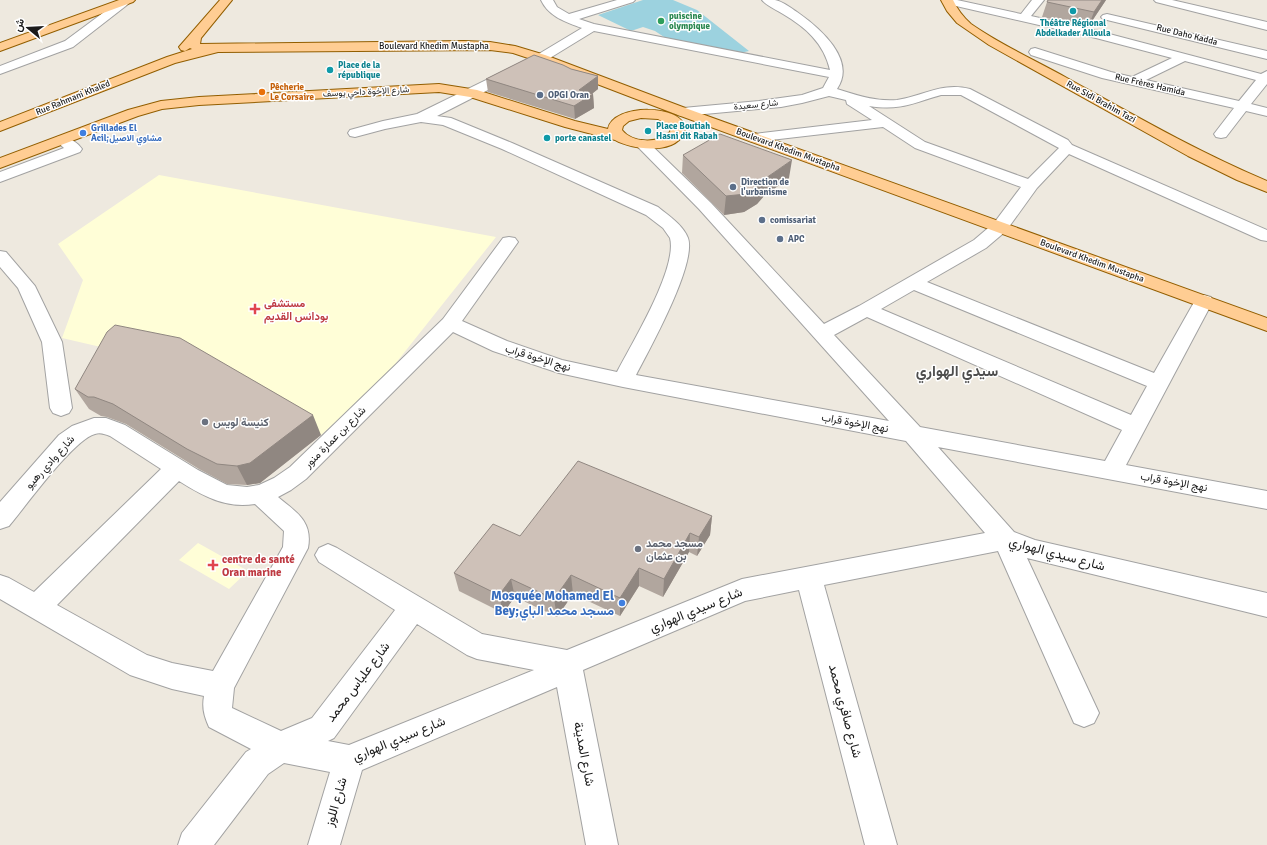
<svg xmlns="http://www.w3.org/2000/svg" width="1267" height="845" font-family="Signika,Vazirmatn,sans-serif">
  <rect width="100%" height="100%" fill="#eee9df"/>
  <path fill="#fffed7" d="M159 175 496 237 380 383 321 435 190 358 118 351 62 338 83 280 58 244Z
    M198 543 248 571 229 589 179 560Z"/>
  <path fill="#9cd2df" d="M643 0H673L697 10 749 51 740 53 667 39 655 31 643 27 631 31 598 15Z"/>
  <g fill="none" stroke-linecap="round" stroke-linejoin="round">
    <defs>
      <path id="minor" d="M124 0 129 3 127 5 73 47 0 74V66L65 41 119 1Z
        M541 0H553L557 7 569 14 617 0H635L633 2 579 19 594 24 830 70C824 43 805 27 783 14 777 10 767 6 762 0 766 0 771 0 775 0 782 1 791 8 797 12 820 28 857 60 837 89 856 95 877 102 897 100 924 96 941 82 970 89L1068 140 1072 145 1267 230V241L1261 240 1069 154 1037 188 1006 231 986 248 927 282 1154 373 1197 297 1204 295 1211 297 1213 301 1126 465 1267 491V509L938 447 1014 532 1035 540 1267 593V617L1027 558 1099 713 1094 723 1084 727 1074 723 998 551 824 585 897 845H865L799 590 745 601 583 670 618 845H586L557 687 362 770 340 845H308L330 772 284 763 268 774 214 845H178L182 833 246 752 251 749 209 727C204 716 202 708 204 696L172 689 130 675 0 599V575L9 578 34 592 161 469 110 436C105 434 100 432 95 434 74 439 25 507 9 526L0 529V502L59 435 72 426 94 418H106L125 425 198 470 227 485 247 487 259 485 274 478 290 467 443 319 503 238 509 237 515 238 518 242 462 321 507 341 562 360 617 372C632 343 678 268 670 238L663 228 646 215 502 149 443 125 421 122 385 129 355 137 350 136 348 133 350 130 383 121 417 114 537 55 582 28C566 22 549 17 541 0ZM594 31 829 77 823 88 802 95 759 101 683 108 678 109 676 112 678 115 683 116 781 107 802 103 829 96 846 100 847 104 872 120 754 134 749 135 747 138 749 141 754 142 883 127 915 148 1021 187 994 223 974 240 859 306 824 324 711 203 647 141 642 140 637 141 635 144 699 209 889 421 636 375C649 350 697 264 688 238 683 225 669 216 658 207L512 143 451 118 437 116 545 61ZM941 95H961L1059 148 1028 179 925 142 869 106C900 111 913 103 941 95ZM914 290 1147 386 1131 415 881 309ZM867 317 1122 430 1105 461 920 427 834 335ZM453 332 493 351 559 373 623 387 906 441 985 533 742 579 567 650 482 634 337 548 328 544 319 548 315 555 319 562 395 610 312 718 281 731 232 708 234 688 308 548C313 521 296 512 278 497L291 490 306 479ZM179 481C203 496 226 509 255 504L284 531 283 547 213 671 172 663 147 655 57 605ZM417 624 467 655 477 659 534 670 349 745 328 741 334 738Z
        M942 0H957L1021 14 1032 0H1044L1031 16 1098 31 1261 74 1267 71V84L1251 104 1267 108V116L1246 111 1226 137 1221 138 1216 137 1214 134 1234 108 1102 78 1031 55 1029 52 1031 49 1035 48 1111 72 1132 77 1172 58 1096 38 943 3ZM1185 61 1256 80 1239 101 1146 80Z
        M1154 0H1172L1267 22V30L1156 2Z
        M1107 14 1267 51V59L1103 19 1101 17 1103 15Z
        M62 136C69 137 78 143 82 149L80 152 0 182V172L64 148 55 140 57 137Z
        M0 251 6 252 35 286 62 342 72 408 69 413 61 416 53 413 50 408 42 342 18 288 0 267Z"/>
      <path id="major" d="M119 0H135L133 2 0 51V43Z
        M220 0H232L201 38 200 44 464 41 490 42 515 46 545 55 688 109 1267 318V331L678 115 537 61 513 53 490 50 218 52 175 63 0 131V122L167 57 192 49 190 48 185 51 181 50 179 47Z
        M941 0H953C957 9 963 17 971 24 1001 45 1035 60 1067 78 1132 114 1198 152 1267 181V192L1237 180 1188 156 989 45 957 23 947 11Z
        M439 84 477 90 575 121 608 129C613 103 684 104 685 129 679 156 632 150 615 140L565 127 470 97 439 92 199 105 162 109 138 116 0 168V158L128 110 161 101 199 97ZM641 118 658 119 671 127 670 132C659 144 632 143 622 130L623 126 629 121Z"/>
    </defs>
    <use href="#minor" stroke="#a2a2a2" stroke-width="2"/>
    <use href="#major" stroke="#925e00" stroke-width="2"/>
    <use href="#minor" fill="#fff" fill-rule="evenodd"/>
    <use href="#major" fill="#ffcd93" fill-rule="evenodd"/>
  </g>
  <path fill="#b1a69e" d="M1048 0H1106L1088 27 1042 17 1047 2Z
    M571 69 598 76V89L592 94H593L594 108 575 119 488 92 486 79Z
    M683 155 789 178 764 196 757 204 744 212 724 215 682 173Z
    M75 389 321 435 260 483 247 485 227 484 199 469 126 424 107 417 101 416 89 409Z
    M712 516 710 535 697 556 689 552 663 597 639 586 620 616 573 594 557 617 515 597 503 613 459 591 454 573 520 536Z"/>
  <path fill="#908781" d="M1102 0H1106L1088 27 1094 12Z
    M598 76V89L585 99 593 94 594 108 575 119 574 106 579 90Z
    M792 160 789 178 764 196 757 204 744 212 724 215 726 196 766 178Z
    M313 415 321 435 260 483 247 485 237 466Z
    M712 516 710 535 697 556 699 537Z
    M690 533 689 552 663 597 664 579Z
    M639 568V586L620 616V598Z
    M571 575 573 594 557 617 554 599Z
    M511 579 515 597 503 613 499 595Z"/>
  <path fill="#cec1b8" stroke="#908781" d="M1048 0H1102L1094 12 1047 2Z
    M534 55 563 65 571 69 598 76 579 90 593 94 574 106 486 79Z
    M720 134 792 160 766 178 759 186 746 194 726 196 683 155Z
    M115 325 180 338 313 415 250 463 237 466 217 464 187 449 113 404 94 397H88L75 389 107 332Z
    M578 461 712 516 699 537 690 533 664 579 639 568 620 598 571 575 554 599 511 579 499 595 454 573 493 524 520 536Z"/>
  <g fill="#0f9aa8" stroke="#fff" stroke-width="1.5">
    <circle cx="1073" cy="11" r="4"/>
    <circle cx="330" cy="70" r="4"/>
    <circle cx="648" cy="131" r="4"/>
    <circle cx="547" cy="138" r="4"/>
  </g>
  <circle fill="#2e9e5b" stroke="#fff" stroke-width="1.5" cx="661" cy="21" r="4"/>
  <circle fill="#e8710a" stroke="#fff" stroke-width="1.5" cx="262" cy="92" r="4"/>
  <g fill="#5c6f8a" stroke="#fff" stroke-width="1.5">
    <circle cx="540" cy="95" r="4"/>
    <circle cx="733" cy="187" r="4"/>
    <circle cx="762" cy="220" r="4"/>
    <circle cx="780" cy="239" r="4"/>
  </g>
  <g fill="#3f7fe0" stroke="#fff" stroke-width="1.5">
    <circle cx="83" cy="133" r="4"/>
    <circle cx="622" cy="603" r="4"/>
  </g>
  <g fill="#e0444e" stroke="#fff" stroke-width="1.5">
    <path d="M253 303h4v4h4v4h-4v4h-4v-4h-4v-4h4z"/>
    <path d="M211 559h4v4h4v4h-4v4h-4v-4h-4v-4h4z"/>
  </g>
  <g fill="#6b7280" stroke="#fff" stroke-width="1.5">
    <circle cx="205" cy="422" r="4"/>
    <circle cx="638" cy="549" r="4"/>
  </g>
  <g text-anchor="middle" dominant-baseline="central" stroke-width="3" stroke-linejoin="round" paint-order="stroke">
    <g font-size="9" font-weight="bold" fill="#27864d" stroke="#fff" text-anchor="start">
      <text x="669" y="16">puiscine<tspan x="669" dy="10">olympique</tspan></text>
    </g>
    <g font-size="9" font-weight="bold" fill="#0d838f" stroke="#fff" text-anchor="start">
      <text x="1073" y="23" text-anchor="middle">Théâtre Régional<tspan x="1073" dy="10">Abdelkader Alloula</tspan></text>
      <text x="338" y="65">Place de la<tspan x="338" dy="10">république</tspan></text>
      <text x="656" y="126">Place Boutiah<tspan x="656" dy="10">Hasni dit Rabah</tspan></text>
      <text x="555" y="138">porte canastel</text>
    </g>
    <g font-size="9" fill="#1b1b1b" stroke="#fff">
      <text transform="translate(1187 35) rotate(14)">Rue Daho Kadda</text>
      <text x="434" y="46">Boulevard Khedim Mustapha</text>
      <text transform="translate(1150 85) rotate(13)">Rue Frères Hamida</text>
      <text transform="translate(366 92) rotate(-3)">شارع الإخوة داحي يوسف</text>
      <text transform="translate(73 98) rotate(-22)">Rue Rahmani Khaled</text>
      <text transform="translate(1101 102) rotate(29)">Rue Sidi Brahim Tazi</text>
      <text transform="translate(756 105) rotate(-6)">شارع سعيدة</text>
      <text transform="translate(788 150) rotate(20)">Boulevard Khedim Mustapha</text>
      <text transform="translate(1092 261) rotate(20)">Boulevard Khedim Mustapha</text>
    </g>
    <g font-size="9" font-weight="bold" fill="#c56008" stroke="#fff" text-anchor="start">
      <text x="270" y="87">Pêcherie<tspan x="270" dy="10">Le Corsaire</tspan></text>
    </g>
    <g font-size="9" font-weight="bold" fill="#4e5e75" stroke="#fff" text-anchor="start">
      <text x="548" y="95">OPGI Oran</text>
      <text x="741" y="182">Direction de<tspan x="741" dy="10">l'urbanisme</tspan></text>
      <text x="770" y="220">comissariat</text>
      <text x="788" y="239">APC</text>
    </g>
    <g font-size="9" font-weight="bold" fill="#366cbe" stroke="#fff" text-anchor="start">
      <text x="91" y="128">Grillades El<tspan x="91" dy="10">Acil;مشاوي الاصيل</tspan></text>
    </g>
    <g font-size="11" font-weight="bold" fill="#be3a42" stroke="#fff" text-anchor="start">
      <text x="264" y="303">مستشفى<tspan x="264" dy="13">بودانس القديم</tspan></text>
      <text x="222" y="559">centre de santé<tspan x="222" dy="13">Oran marine</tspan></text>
    </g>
    <g font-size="11" fill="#1b1b1b" stroke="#fff">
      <text transform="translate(538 358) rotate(17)">نهج الإخوة قراب</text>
      <text transform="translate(855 423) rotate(10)">نهج الإخوة قراب</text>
      <text transform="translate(335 437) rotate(-45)">شارع بن عمارة منور</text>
      <text transform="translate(50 462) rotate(-48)">شارع وادي رهيو</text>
      <text transform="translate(1174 482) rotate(10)">نهج الإخوة قراب</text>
    </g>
    <g font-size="11" font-weight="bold" fill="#5b616d" stroke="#fff" text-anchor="start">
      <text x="213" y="422">كنيسة لويس</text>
      <text x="646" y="543">مسجد محمد<tspan x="646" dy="13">بن عثمان</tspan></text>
    </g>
    <g font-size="13" fill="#1b1b1b" stroke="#fff">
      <text transform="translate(1057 554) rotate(15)">شارع سيدي الهواري</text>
      <text transform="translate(696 610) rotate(-22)">شارع سيدي الهواري</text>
      <text transform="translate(358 682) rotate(-53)">شارع علباس محمد</text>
      <text transform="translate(845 711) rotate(75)">شارع صافري محمد</text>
      <text transform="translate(399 739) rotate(-22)">شارع سيدي الهواري</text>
      <text transform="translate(584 754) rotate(79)">شارع المدينة</text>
      <text transform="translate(336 802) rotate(-74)">شارع اللوز</text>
    </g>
    <g font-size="13" font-weight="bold" fill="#366cbe" stroke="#fff" text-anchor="end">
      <text x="614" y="596">Mosquée Mohamed El<tspan x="614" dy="15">Bey;مسجد محمد الباي</tspan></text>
    </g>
    <g font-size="15" font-weight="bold" fill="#4e4e4e" stroke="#fff">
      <text x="957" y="371">سيدي الهواري</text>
    </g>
  </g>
  <g transform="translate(28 28) rotate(288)" stroke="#ffffff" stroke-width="3" paint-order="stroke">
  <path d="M0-3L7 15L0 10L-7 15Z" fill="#1b1b1b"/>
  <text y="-6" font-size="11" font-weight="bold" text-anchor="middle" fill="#1b1b1b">ش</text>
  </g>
</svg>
